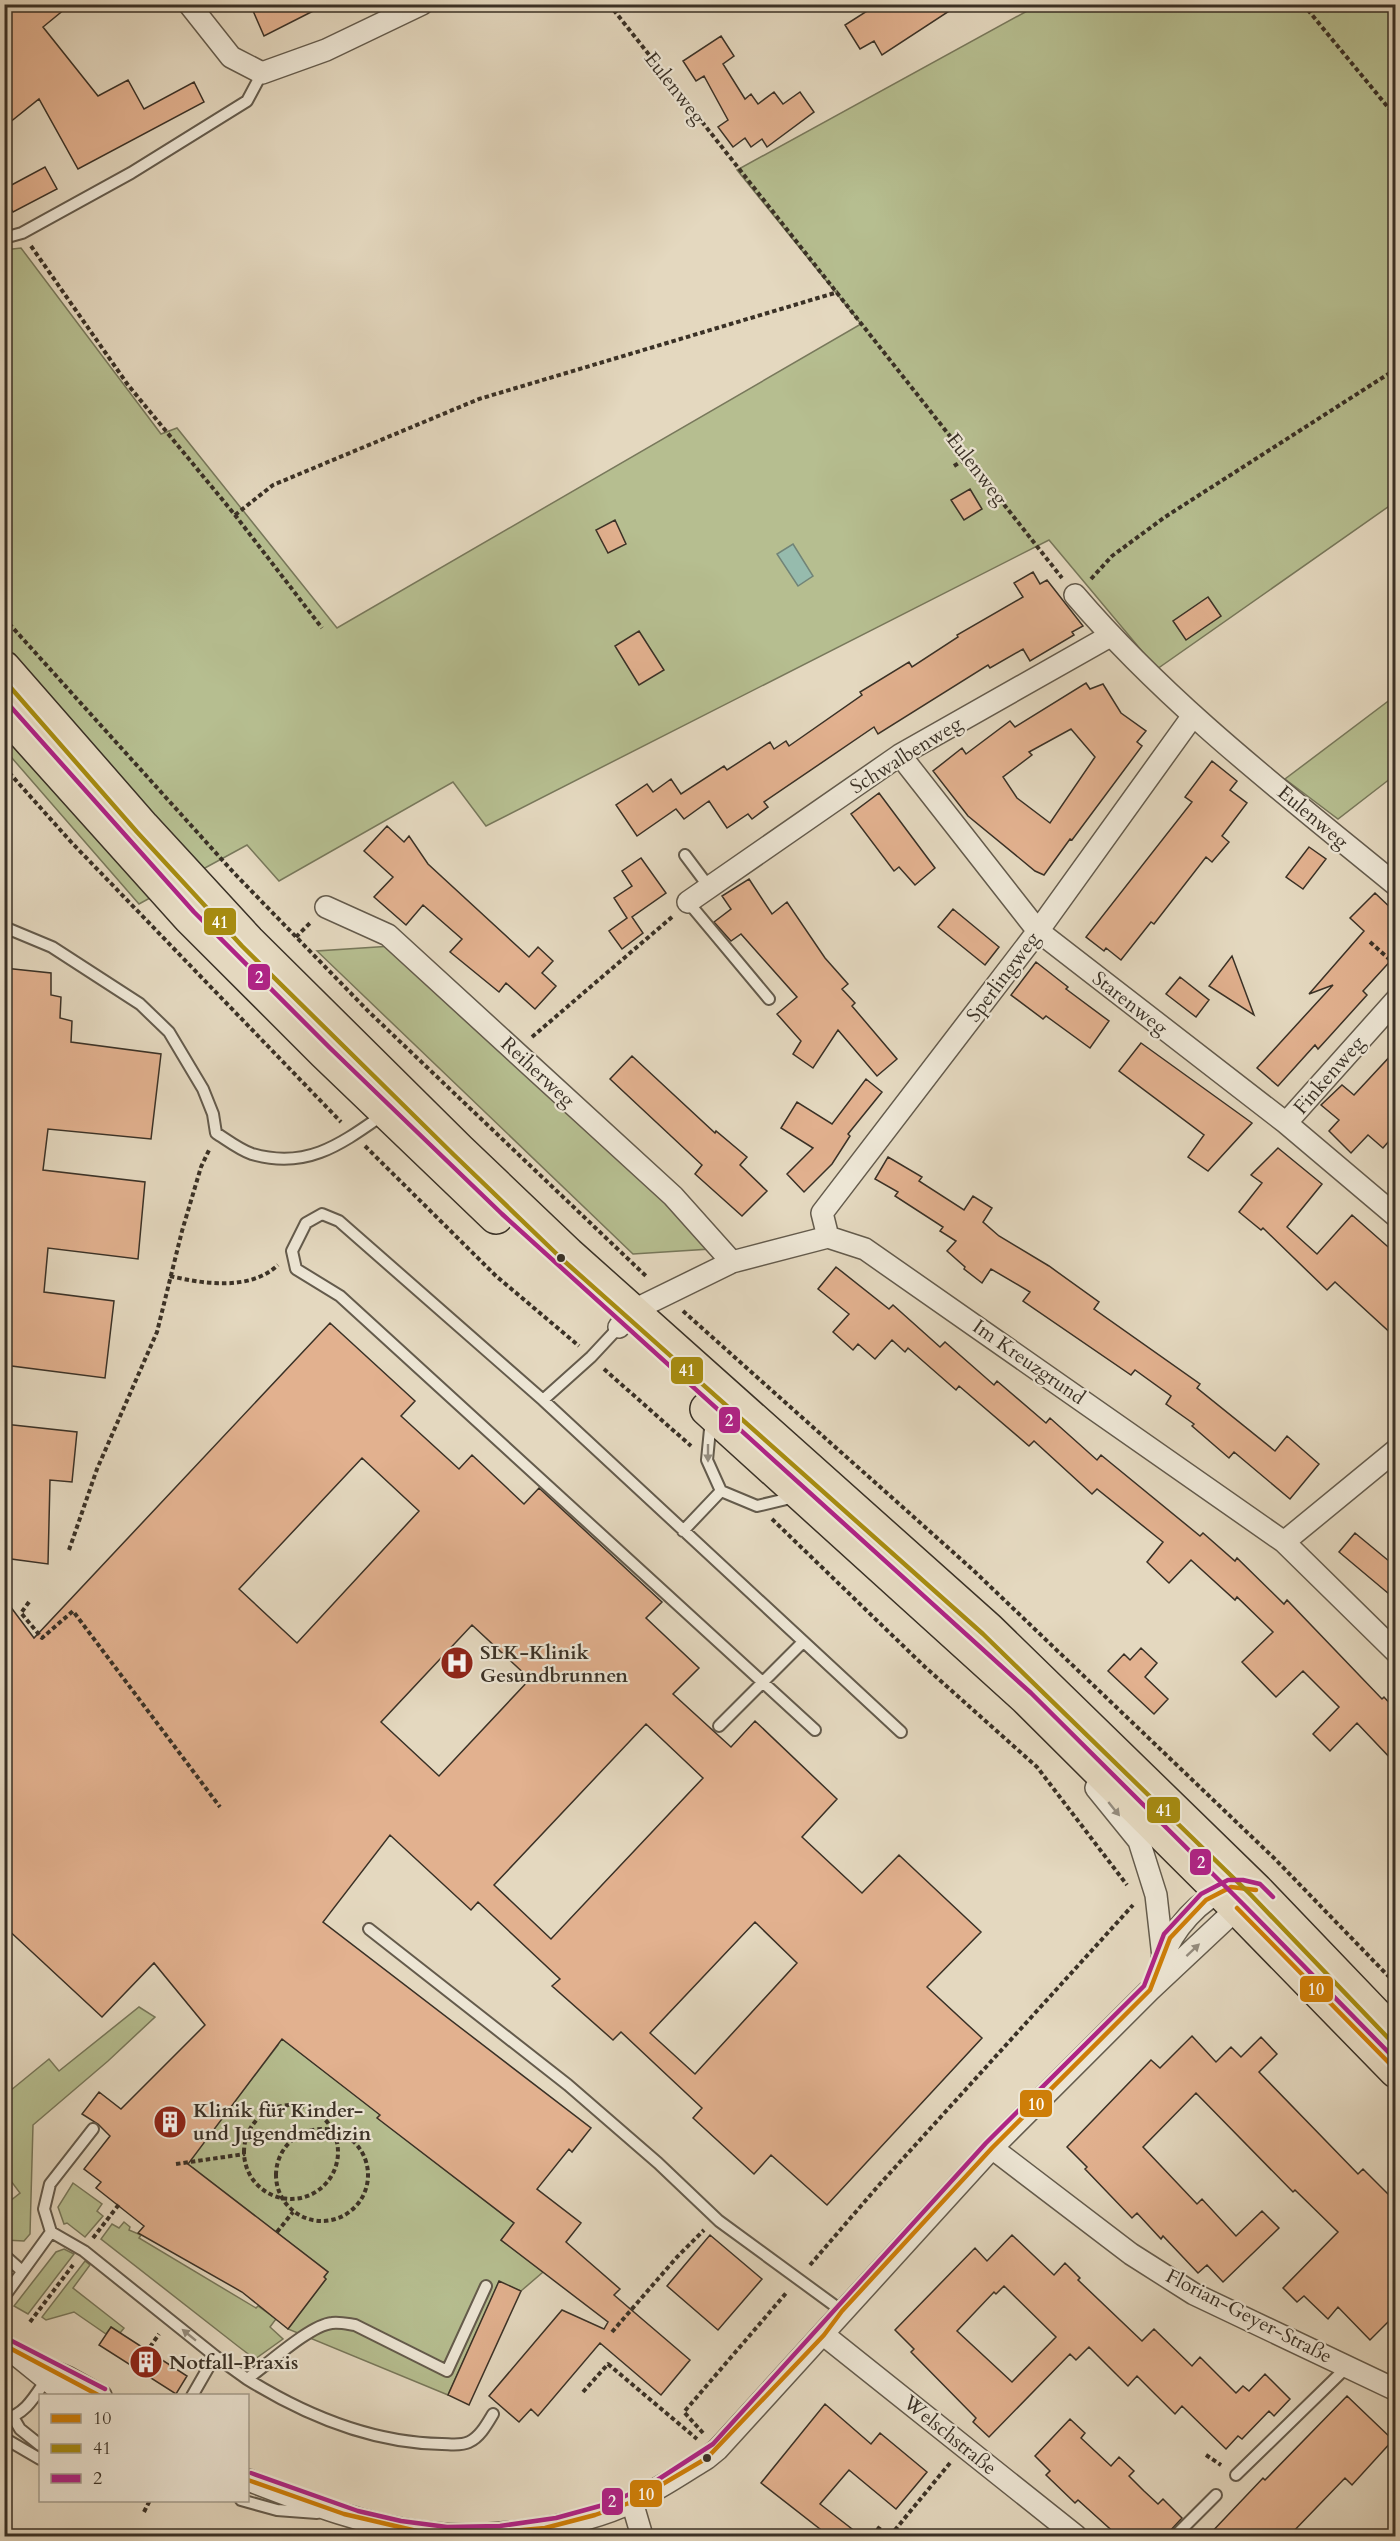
<svg xmlns="http://www.w3.org/2000/svg" width="1400" height="2541" font-family="Cardo,serif">
  <rect width="100%" height="100%" fill="#e4d8bf"/>
  <filter id="stains"><feTurbulence type="fractalNoise" baseFrequency=".00333" numOctaves="4"/><feColorMatrix values="0 0 0 0 .2 0 0 0 0 .09 0 0 0 0 .02 0 0 0 .5 -.17"/></filter>
  <radialGradient id="worn" r=".72"><stop offset=".6" stop-color="#630" stop-opacity="0"/><stop offset="1" stop-color="#630" stop-opacity=".3"/></radialGradient>
  <path fill="#b6be90" stroke="#78785b" stroke-width="1.5" d="M1038 5H1395V502L1157 669 1049 540 486 826 453 782 279 881 247 845 139 904 5 750 4 250 21 248 161 434 177 428 337 628 861 324 737 170Z
    M1395 696V775L1338 819 1285 779Z
    M392 946 668 1198 710 1249 633 1254 317 951Z
    M139 2007 155 2017 108 2061 33 2125 30 2234 24 2241 5 2240V2205L20 2193 5 2173V2095L49 2059 59 2071Z
    M277 2035 380 2114 378 2118 514 2223 501 2240 543 2272 521 2291 499 2282 448 2395 288 2329 326 2279 324 2277 328 2272 193 2168 188 2173 186 2152 198 2149 278 2045Z
    M73 2183 102 2204 97 2211 103 2216 85 2237 67 2223 64 2224 58 2207Z
    M124 2222 130 2227 129 2230 141 2235 139 2238 256 2308 258 2306 276 2319 270 2327 283 2339 255 2359 239 2347 101 2239 112 2224 119 2228Z
    M64 2249 74 2254 28 2314 14 2306 56 2252Z
    M85 2261 90 2265 73 2288 124 2328 120 2333 111 2327 106 2334 74 2312 46 2320 42 2317Z"/>
  <path fill="#96bbad" stroke="#718477" stroke-width="1.5" d="M793 544 813 576 798 586 777 554Z"/>
  <path fill="#e2b18f" stroke="#3a3126" stroke-width="1.5" fill-rule="evenodd" d="M4 4H71L43 27 98 96 128 80 144 109 194 82 204 102 78 169 39 99 4 127Z
    M250 4H327L264 36Z
    M878 4H960L882 55 874 41 860 49 845 25Z
    M721 36 734 56 723 64 745 99 751 94 758 104 774 92 783 104 800 92 814 112 767 147 762 139 751 147 745 138 733 147 718 127 728 120 704 76 696 81 683 61Z
    M45 167 57 189 13 212 4 196V189Z
    M970 489 982 509 964 520 951 500Z
    M615 520 626 544 608 553 596 530Z
    M1033 572 1040 584 1047 580 1083 626 1072 632 1074 635 1030 661 1023 649 990 668 988 665 878 734 874 727 764 802 768 807 752 819 748 814 727 828 709 801 684 819 676 809 637 836 616 805 647 784 653 792 671 779 681 794 724 766 727 770 770 742 774 749 786 741 789 746 862 695 860 692 909 662 912 667 958 637 957 635 1023 597 1014 583Z
    M1208 597 1221 616 1186 640 1173 621Z
    M639 631 664 670 639 685 615 646Z
    M1086 683 1090 689 1103 684 1121 713 1146 731 1137 742 1142 746 1072 840 1070 839 1044 875 1035 871 968 816 933 771 962 748 966 754 1010 721 1015 727ZM1071 729 1095 757 1050 823 1017 798 1003 777 1032 755 1029 752Z
    M1212 761 1237 781 1230 790 1247 803 1222 836 1229 842 1212 862 1206 857 1154 924 1151 922 1121 960 1106 948 1104 951 1086 937 1192 802 1185 797Z
    M879 793 935 868 915 885 899 867 894 871 851 814Z
    M387 826 404 842 409 836 428 864 529 957 538 947 553 961 542 973 556 986 535 1009 506 983 499 992 450 952 462 939 423 905 406 925 374 897 393 877 364 851Z
    M1309 847 1326 859 1303 889 1286 877Z
    M641 858 666 893 632 917 643 933 622 949 609 931 627 918 614 898 632 886 622 871Z
    M749 879 772 914 787 902 825 958 848 984 842 989 855 1003 852 1006 897 1059 877 1076 838 1030 813 1068 793 1054 801 1041 777 1014 797 997 741 934 731 941 714 922 731 909 722 896Z
    M1375 893 1395 912V956L1363 991 1367 995 1329 1037 1318 1049 1315 1045 1278 1086 1257 1068 1333 985 1309 994 1364 931 1350 918Z
    M953 909 999 947 985 965 938 927Z
    M1232 956 1254 1015 1209 986Z
    M1036 962 1068 987 1066 989 1109 1021 1090 1048 1046 1016 1043 1019 1011 995Z
    M4 968 51 973V995L61 997 60 1018 72 1021 71 1042 161 1054 151 1139 48 1129 43 1170 145 1182 138 1259 48 1248 44 1292 114 1301 105 1378 4 1365Z
    M1180 977 1209 1000 1196 1017 1166 994Z
    M1141 1043 1252 1123 1208 1171 1188 1157 1204 1135 1119 1071Z
    M1395 1051V1134L1383 1148 1368 1135 1351 1153 1329 1131 1339 1120 1321 1105 1342 1085 1354 1095Z
    M632 1056 715 1133 716 1131 747 1157 740 1165 767 1191 742 1216 695 1174 702 1165 610 1079Z
    M866 1079 882 1092 848 1134 850 1136 832 1164 804 1192 787 1174 813 1148 781 1128 797 1102 832 1124Z
    M1278 1148 1322 1184 1287 1227 1317 1254 1352 1215 1395 1253V1337L1335 1282 1327 1290 1263 1228 1261 1230 1239 1212 1262 1183 1251 1175Z
    M888 1157 922 1177 919 1181 964 1210 973 1196 992 1208 983 1222 999 1236 1049 1266 1099 1302 1094 1309 1200 1384 1197 1388 1275 1451 1287 1436 1319 1464 1290 1499 1234 1452 1229 1458 1192 1426 1194 1424 1166 1404 1171 1396 1135 1370 1131 1375 1023 1301 1030 1292 991 1269 982 1283 964 1269 965 1267 947 1251 956 1241 940 1231 943 1227 895 1196 898 1192 875 1179Z
    M836 1267 889 1309 893 1305 940 1347 945 1342 994 1385 997 1381 1046 1423 1050 1418 1097 1460 1101 1455 1200 1536 1203 1533 1235 1561 1237 1558 1284 1604 1287 1600 1382 1699 1384 1697 1395 1709V1763L1357 1723 1330 1751 1313 1734 1339 1707 1303 1671 1276 1697 1242 1662 1273 1632 1237 1597 1235 1600 1191 1560 1169 1583 1147 1562 1163 1542 1097 1489 1092 1494 1034 1441 1029 1446 959 1386 956 1390 908 1348 905 1352 892 1340 875 1359 858 1344 853 1350 833 1332 849 1314 818 1289Z
    M330 1323 415 1401 401 1416 459 1469 472 1455 524 1504 539 1488 662 1602 646 1618 699 1668 673 1694 731 1747 755 1721 837 1799 802 1837 862 1893 899 1855 981 1932 927 1987 982 2038 827 2205 771 2155 754 2174 693 2118 702 2108 621 2032 613 2040 552 1986 560 1979 478 1902 471 1910 390 1835 323 1922 591 2128 572 2152 569 2149 537 2189 581 2223 566 2242 620 2289 614 2295 690 2360 661 2395 600 2343 538 2416 531 2409 519 2422 489 2396 562 2310 604 2329 608 2322 501 2240 514 2223 377 2118 380 2115 282 2039 188 2164 328 2272 324 2277 326 2279 288 2329 242 2292 138 2233 144 2226 96 2188 101 2182 84 2169 110 2136 98 2124 82 2114 99 2092 121 2109 205 2025 154 1963 102 2017 4 1926V1598L34 1638ZM362 1458 419 1511 297 1643 239 1589ZM472 1625 530 1679 439 1776 381 1722ZM646 1724 703 1778 551 1939 494 1885ZM755 1922 797 1963 695 2074 650 2033Z
    M4 1424 77 1432 72 1482 50 1480 48 1564 4 1558Z
    M1355 1533 1395 1566V1599L1339 1552Z
    M1141 1648 1157 1663 1145 1677 1168 1699 1154 1714 1108 1671 1124 1654 1130 1660Z
    M1192 2036 1216 2062 1231 2047 1241 2057 1261 2037 1277 2054 1259 2072 1358 2174 1363 2169 1395 2201V2315L1370 2340 1338 2307 1328 2319 1304 2296 1297 2302 1283 2288 1338 2232 1295 2190 1293 2192 1196 2093 1143 2147 1197 2204 1202 2199 1236 2236 1262 2211 1279 2228 1223 2282 1207 2265 1198 2273 1163 2236 1161 2239 1137 2213 1132 2218 1085 2169 1087 2167 1067 2147 1151 2060 1160 2068Z
    M710 2235 762 2279 718 2330 667 2286Z
    M1012 2235 1054 2275 1065 2263 1080 2278 1078 2280 1142 2341 1154 2329 1192 2366 1200 2357 1236 2393 1243 2386 1249 2391 1265 2374 1290 2399 1274 2416 1269 2411 1242 2439 1238 2436 1226 2449 1182 2406 1175 2414 1137 2376 1128 2386 1089 2347 1076 2360 1070 2354 989 2437 973 2422 976 2418 911 2352 914 2349 895 2330 975 2248 987 2261ZM1004 2286 1056 2337 1012 2382 957 2331 994 2292 996 2294Z
    M499 2281 521 2291 469 2405 448 2395Z
    M111 2327 187 2376 176 2394 99 2345Z
    M1347 2396 1393 2440 1352 2485 1345 2478 1289 2536H1208L1263 2478 1265 2480Z
    M825 2404 871 2444 880 2433 927 2472 896 2509 849 2470 820 2504 861 2536H829L761 2483Z
    M1070 2419 1085 2433 1081 2438 1111 2466 1119 2457 1134 2471 1129 2476 1144 2491 1158 2504 1163 2499 1182 2518 1170 2531 1168 2536H1118L1078 2500 1075 2503 1046 2475 1050 2471 1035 2456Z"/>
  <g fill="none" stroke-linecap="round" stroke-linejoin="round">
    <defs>
      <path id="service" d="M4 238 22 233 131 173 247 101 262 73
        M685 855 709 887
        M688 902 769 999
        M4 927 52 947 140 1004 169 1032 203 1089 213 1114 216 1133C227 1140 240 1150 252 1154 307 1170 341 1144 384 1114
        M543 1400 591 1357 619 1327
        M711 1419 707 1460 721 1491 757 1506 795 1497
        M683 1531 721 1491
        M719 1726 802 1643
        M815 1730 340 1296 296 1269 292 1251 306 1223 322 1214 339 1221 543 1400 901 1732
        M369 1929 568 2085 658 2163 719 2221 842 2311
        M93 2129 50 2184 44 2209 51 2232 84 2251 215 2356 192 2396
        M4 2255 22 2271
        M4 2297 51 2232
        M215 2356 247 2379C267 2365 310 2325 332 2323 340 2322 348 2324 355 2325L447 2371 486 2286
        M247 2379C305 2415 373 2443 442 2444 450 2444 461 2446 469 2442 480 2437 487 2424 493 2414
        M13 2417 20 2429 40 2445
        M4 2419C26 2415 36 2394 48 2377
        M4 2438 40 2459
        M1236 2475 1348 2366
        M241 2500 277 2510 317 2513
        M1175 2536 1216 2495"/>
      <path id="minor" d="M189 4 231 57 262 73 326 50 422 4
        M1075 595C1169 705 1284 793 1396 885
        M900 755 1038 931 1286 1123 1396 1216
        M688 902 900 755 1110 636
        M326 907 388 935 673 1196 732 1262
        M1286 1123 1396 1000
        M828 1237 822 1213 1038 931 1192 717
        M619 1327 632 1311 732 1262 828 1237 865 1249 1284 1542 1396 1652
        M1284 1542 1396 1450
        M1096 1788 1139 1841 1156 1895 1163 1957
        M1162 1959C1173 1929 1199 1899 1229 1888
        M992 2148 1131 2254 1194 2294 1396 2390
        M824 2335 1076 2536
        M4 2345 67 2396
        M26 2360 67 2377 101 2396
        M248 2480C303 2501 363 2525 422 2532 484 2540 576 2529 632 2502 658 2490 683 2473 707 2458L718 2449 992 2148 1150 1990 1245 1901
        M632 2502 642 2536"/>
      <path id="primary" d="M4 668 143 827 248 941 459 1150 568 1254 988 1629 1256 1890 1396 2036
        M4 711 189 917 325 1053 496 1217
        M707 1409 1026 1698 1237 1908 1396 2071"/>
    </defs>
    <use href="#service" stroke="#645b4c" stroke-width="14"/>
    <use href="#minor" stroke="#645b4c" stroke-width="24"/>
    <use href="#primary" stroke="#3a3126" stroke-width="36"/>
    <path stroke="#3a3126" stroke-width="4" stroke-dasharray="4.5 3" stroke-linecap="butt" d="M609 4 1062 578
      M1303 4 1396 117
      M31 246 128 385 235 515 322 628
      M954 466 968 457
      M235 515 273 485 479 399 838 292
      M1091 579 1112 556 1165 517 1396 369
      M4 618 234 873 369 1012 647 1277
      M4 767 72 843 341 1122
      M296 937 310 923
      M1370 942 1396 965
      M532 1037 672 917
      M365 1146 496 1276 579 1346
      M170 1276C204 1284 250 1291 278 1265
      M683 1311 973 1570 1275 1859 1396 1984
      M604 1369 691 1446
      M772 1519 925 1667 1037 1767 1127 1885
      M69 1550 97 1469 157 1332 182 1231 201 1167 210 1148
      M29 1602 21 1613 42 1638 73 1611 220 1807
      M244 2152a47 47 0 1 1 94 0a47 47 0 1 1-94 0Z
      M276 2175a46 46 0 1 1 92 0a46 46 0 1 1-92 0Z
      M176 2164 245 2154
      M277 2232 293 2212
      M93 2238 120 2203
      M810 2265 879 2185 1133 1905
      M30 2322 73 2265
      M612 2332 677 2257 704 2230
      M150 2347 159 2334
      M583 2392 608 2364 697 2439
      M703 2433 684 2412 787 2292
      M1206 2455 1221 2465
      M144 2512 150 2500
      M877 2527 889 2536
      M890 2536 950 2463"/>
    <use href="#service" stroke="#ede6d5" stroke-width="10"/>
    <use href="#minor" stroke="#ede6d5" stroke-width="21"/>
    <use href="#primary" stroke="#e4d8bf" stroke-width="33"/>
    <defs>
      <path id="bus-1" d="M1237 1908 1396 2070
        M4 2345 100 2396
        M248 2480 344 2514 421 2532 467 2535 545 2528 595 2515 632 2502 707 2458 824 2335 842 2311 992 2148 1150 1990 1170 1938 1206 1900 1231 1887 1256 1890"/>
      <path id="bus-2" d="M4 680 137 832 242 946 454 1155 563 1260 983 1634 1251 1895 1391 2041"/>
      <path id="bus-3" d="M10 706 194 912 330 1048 502 1214 1031 1693 1242 1903 1396 2060
        M8 2339 105 2389
        M251 2473 358 2511 401 2521 447 2527 500 2526 556 2518 607 2504 648 2486 713 2444 986 2143 1144 1986 1164 1934 1201 1894 1228 1880H1243L1260 1884 1273 1897"/>
    </defs>
    <use href="#bus-1" stroke="#ede6d5" stroke-width="9"/>
    <use href="#bus-2" stroke="#ede6d5" stroke-width="9"/>
    <use href="#bus-3" stroke="#ede6d5" stroke-width="9"/>
    <use href="#bus-1" stroke="#ce7e08" stroke-width="4.5"/>
    <use href="#bus-2" stroke="#a68b11" stroke-width="4.5"/>
    <use href="#bus-3" stroke="#af2485" stroke-width="4.5"/>
  </g>
  <defs><path id="oneway-solid" d="M-6-.8H1V-3.2L6.5 0L1 3.2V.8H-6Z" transform="scale(1.5)"/></defs>
  <g fill="#948c7e">
    <use href="#oneway-solid" transform="translate(708 1453) rotate(90)"/>
    <use href="#oneway-solid" transform="translate(1114 1809) rotate(51)"/>
    <use href="#oneway-solid" transform="translate(1193 1950) rotate(-43)"/>
    <use href="#oneway-solid" transform="translate(189 2335) rotate(-141)"/>
  </g>
  <defs>
    <symbol id="hospital-disc" viewBox="-11 -11 22 22"><circle r="9.5" fill="#8f2418" stroke="#ede6d5"/><path d="M-5-5h3v3.5h4V-5h3V5h-3V1.5h-4V5h-3Z" fill="#fff"/></symbol>
    <symbol id="building-disc" viewBox="-11 -11 22 22"><circle r="9.5" fill="#8f2418" stroke="#ede6d5"/><path d="M-4-6H4V6H1V3H-1V6H-4ZM-2.5-4.3h1.7v1.8h-1.7ZM.8-4.3h1.7v1.8H.8ZM-2.5-1h1.7V.8h-1.7ZM.8-1h1.7V.8H.8Z" fill="#fff"/></symbol>
  </defs>
  <g fill-rule="evenodd">
    <use href="#hospital-disc" x="438" y="1644" width="38" height="38"/>
    <use href="#building-disc" x="151" y="2103" width="38" height="38"/>
    <use href="#building-disc" x="127" y="2343" width="38" height="38"/>
  </g>
  <g fill="#3a3126" stroke="#ede6d5" stroke-width="2">
    <circle cx="561" cy="1258" r="5"/>
    <circle cx="707" cy="2458" r="5"/>
  </g>
  <g text-anchor="middle" dominant-baseline="central" stroke-width="4.5" stroke-linejoin="round" paint-order="stroke">
    <g font-size="20" fill="#3a3126" stroke="#ede6d5">
      <text transform="translate(675 88) rotate(52)">Eulenweg</text>
      <text transform="translate(977 469) rotate(52)">Eulenweg</text>
      <text transform="translate(906 755) rotate(-32)">Schwalbenweg</text>
      <text transform="translate(1313 817) rotate(40)">Eulenweg</text>
      <text transform="translate(1003 977) rotate(-53)">Sperlingweg</text>
      <text transform="translate(1130 1003) rotate(38)">Starenweg</text>
      <text transform="translate(538 1072) rotate(43)">Reiherweg</text>
      <text transform="translate(1329 1075) rotate(-49)">Finkenweg</text>
      <text transform="translate(1029 1362) rotate(35)">Im Kreuzgrund</text>
      <text transform="translate(1249 2316) rotate(27)">Florian-Geyer-Straße</text>
      <text transform="translate(950 2435) rotate(39)">Welschstraße</text>
    </g>
    <g font-size="20" font-weight="bold" fill="#3a3126" stroke="#ede6d5" text-anchor="start">
      <text x="480" y="1652">SLK-Klinik<tspan x="480" dy="23">Gesundbrunnen</tspan></text>
      <text x="193" y="2110">Klinik für Kinder-<tspan x="193" dy="23">und Jugendmedizin</tspan></text>
      <text x="169" y="2362">Notfall-Praxis</text>
    </g>
  </g>
  <g stroke="#ede6d5" stroke-width="2">
    <rect x="203" y="907" width="34" height="29" rx="6" fill="#a68b11"/>
    <rect x="247" y="963" width="24" height="28" rx="6" fill="#af2485"/>
    <rect x="670" y="1356" width="34" height="29" rx="6" fill="#a68b11"/>
    <rect x="718" y="1406" width="23" height="28" rx="6" fill="#af2485"/>
    <rect x="1146" y="1796" width="35" height="28" rx="6" fill="#a68b11"/>
    <rect x="1189" y="1848" width="23" height="28" rx="6" fill="#af2485"/>
    <rect x="1299" y="1975" width="35" height="28" rx="6" fill="#ce7e08"/>
    <rect x="1019" y="2089" width="34" height="29" rx="6" fill="#ce7e08"/>
    <rect x="629" y="2479" width="34" height="29" rx="6" fill="#ce7e08"/>
    <rect x="601" y="2487" width="23" height="29" rx="6" fill="#af2485"/>
  </g>
  <g font-size="16" text-anchor="middle" font-weight="bold" fill="#fff">
    <text x="220" y="928">41</text>
    <text x="259" y="983">2</text>
    <text x="687" y="1376">41</text>
    <text x="729" y="1426">2</text>
    <text x="1164" y="1816">41</text>
    <text x="1201" y="1868">2</text>
    <text x="1316" y="1995">10</text>
    <text x="1036" y="2110">10</text>
    <text x="646" y="2500">10</text>
    <text x="612" y="2507">2</text>
  </g>
  <rect width="1400" height="2541" fill="none" stroke="#e4d8bf" stroke-width="24"/>
  <rect x="6" y="6" width="1388" height="2529" fill="none" stroke="#3a3126" stroke-width="3"/>
  <rect x="12" y="12" width="1376" height="2517" fill="none" stroke="#3a3126" stroke-width="1.5"/>
  <rect x="39" y="2394" width="210" height="108" fill="#ede6d5" stroke="#a59e8f" stroke-width="1.5"/>
  <rect x="51" y="2414" width="30" height="9" fill="#ce7e08" stroke="#a59e8f" stroke-width="1.5"/>
  <text x="93" y="2424" font-size="18" fill="#3a3126">10</text>
  <rect x="51" y="2444" width="30" height="9" fill="#a68b11" stroke="#a59e8f" stroke-width="1.5"/>
  <text x="93" y="2454" font-size="18" fill="#3a3126">41</text>
  <rect x="51" y="2474" width="30" height="9" fill="#af2485" stroke="#a59e8f" stroke-width="1.5"/>
  <text x="93" y="2484" font-size="18" fill="#3a3126">2</text>
  <rect width="100%" height="100%" filter="url(#stains)"/>
  <rect width="100%" height="100%" fill="url(#worn)"/>
</svg>
